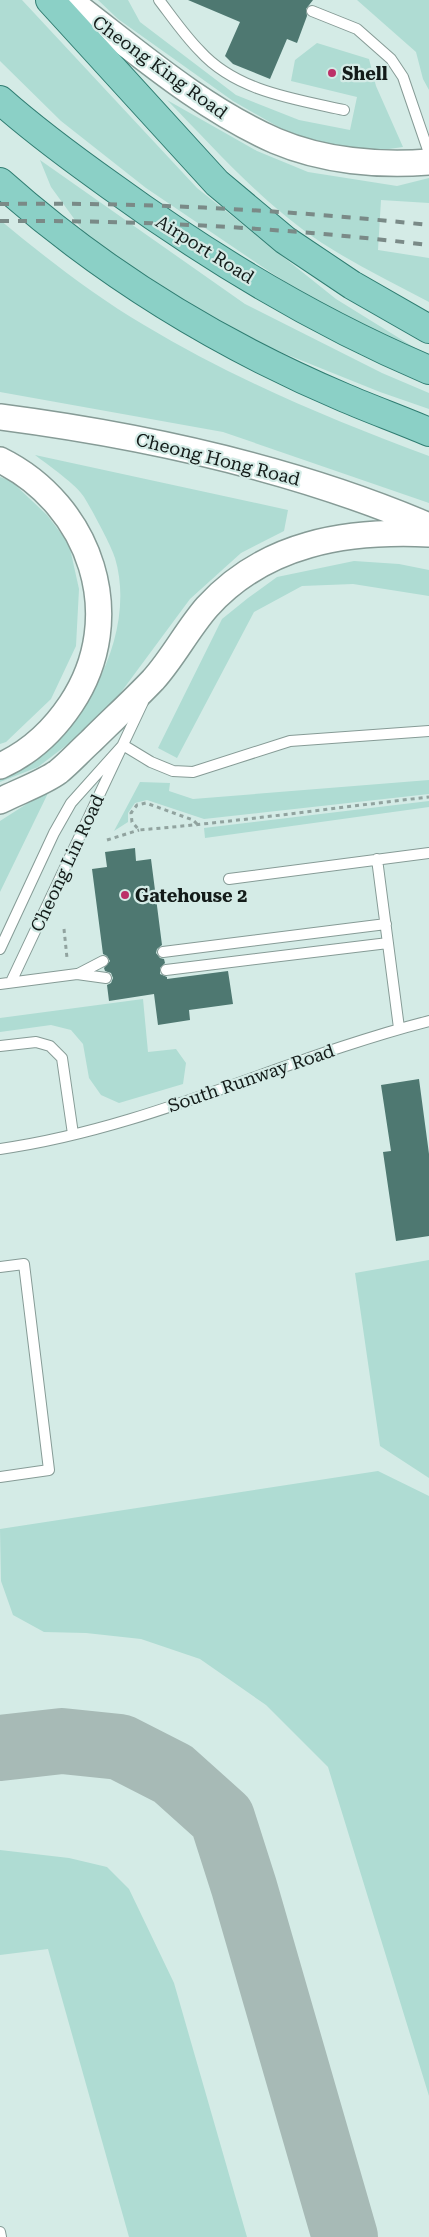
<svg xmlns="http://www.w3.org/2000/svg" width="429" height="2237" font-family="'Roboto Serif',serif">
  <rect width="100%" height="100%" fill="#d4ebe6"/>
  <path fill="#afdcd3" d="M0 0H22L197 188 336 299 420 351 330 310 270 272 146 188 61 121 0 61Z
    M98 0H128L140 22 236 95 299 120 350 130 357 97 291 81 295 60 317 43 369 59 376 86 403 147 382 150 347 147 307 140 282 129 233 101 118 19Z
    M357 0H429V90L423 79 416 52Z
    M167 100 257 151 308 172 397 186 429 178V203L381 200 378 250 429 258V302C393 283 356 265 322 243 263 204 216 150 167 100Z
    M40 160 245 304 382 373 429 393V409L380 392 258 343 159 287 91 242 51 187Z
    M0 220C46 258 93 295 144 325 234 379 331 420 429 456V503L223 432 0 392Z
    M35 455 288 510 284 531 241 553 190 599 116 699 85 731 38 767 0 782V775C12 769 28 765 38 757 92 714 136 628 115 558 111 545 92 510 84 497 77 485 48 465 35 455Z
    M0 477 11 481 47 515 69 544 79 589 76 646 51 699 6 742 0 744Z
    M354 561 399 564 429 570V596L353 584 302 586 254 612 177 758 158 748 222 619 248 598 277 577Z
    M429 780V794L204 819 147 800 135 803 128 813V822L114 831 140 782 170 783 169 791 193 799Z
    M50 789 0 892V821Z
    M429 801V807L205 838 204 828Z
    M143 999 148 1052 176 1049 186 1063 183 1084 119 1103 101 1095 89 1078 83 1044 71 1030 51 1025 0 1032V1018Z
    M429 1260V1478L380 1446 355 1273Z
    M378 1471 429 1496V2096L328 1767 266 1705 200 1659 141 1639 86 1633 44 1632 13 1615 1 1581 0 1529Z
    M0 1850 69 1858 107 1867 129 1889 174 1983 247 2237H129L48 1949 0 1955Z"/>
  <g fill="none" stroke-linecap="round" stroke-linejoin="round">
    <path stroke="#a7bab6" stroke-width="66" d="M0 1748 62 1741 120 1747 173 1774 222 1818 244 1887 345 2237"/>
  </g>
  <path fill="#4e7871" d="M188 0H313L306 9 307 16 297 43 287 39 270 79 233 64 225 56 240 22Z
    M135 848 136 861 151 859 162 945 157 949 156 953 160 958 164 959 165 963 160 968V974L167 977V979L228 971 233 1004 189 1010 190 1020 158 1025 154 994 109 1001 107 985 111 983 113 978 111 973 105 971 104 968 110 961 107 956 103 954 92 869 107 867 105 852Z
    M419 1079 429 1154V1236L396 1241 383 1152 391 1151 381 1085Z"/>
  <g fill="none" stroke-linecap="round" stroke-linejoin="round">
    <defs>
      <path id="service" d="M159 0C172 17 185 36 200 51 236 91 294 99 344 110
        M312 11 357 29 391 59 403 77 429 153
        M377 859 399 1028
        M229 879 429 853
        M0 949 54 833 71 803 123 745 151 762 173 771 193 772 290 741 429 731
        M163 952 386 924
        M166 970 388 943
        M78 974 103 961
        M11 982 143 702
        M0 984 77 974 106 978
        M0 1046 36 1042 50 1046 62 1058 73 1134
        M0 1149C149 1128 284 1058 429 1021
        M0 1267 24 1264 49 1470 0 1477
        M0 2232 1 2237"/>
      <path id="tertiary" d="M69 0C135 50 199 107 276 141 323 161 379 166 429 162
        M0 417C146 436 293 468 429 526
        M0 460C91 505 129 617 71 704 53 731 29 753 0 766
        M0 801C17 792 43 783 58 772 69 763 80 751 91 741 111 721 133 701 153 680 173 658 187 630 207 607 265 543 346 530 429 534"/>
      <path id="primary" d="M50 0 217 183 285 240 352 285 429 329
        M0 100C35 131 73 159 111 186 210 258 316 322 429 370
        M0 182C101 272 220 345 345 398 373 410 401 420 429 432"/>
    </defs>
    <use href="#service" stroke="#869b96" stroke-width="12"/>
    <use href="#tertiary" stroke="#869b96" stroke-width="28"/>
    <use href="#primary" stroke="#2f7c71" stroke-width="30"/>
    <path stroke="#91a39f" stroke-width="3" stroke-dasharray="4 4" stroke-linecap="butt" d="M197 824 193 820 146 803 137 805 131 813 132 822 139 830C236 822 332 808 429 797
      M107 840 139 830
      M64 929 67 958"/>
    <use href="#service" stroke="#fff" stroke-width="10"/>
    <use href="#tertiary" stroke="#fff" stroke-width="25"/>
    <use href="#primary" stroke="#8bd0c6" stroke-width="28"/>
    <path stroke="#7a8a87" stroke-width="4" stroke-dasharray="9 9" stroke-linecap="butt" d="M0 204C143 202 287 210 429 225
      M0 221C143 220 287 228 429 245"/>
  </g>
  <g fill="#bc3067" stroke="#d4ebe6" stroke-width="2">
    <circle cx="332" cy="73" r="5"/>
    <circle cx="125" cy="895" r="5"/>
  </g>
  <g text-anchor="middle" dominant-baseline="central" stroke-width="4.5" stroke-linejoin="round" paint-order="stroke">
    <g font-size="18" fill="#131b19" stroke="#d4ebe6">
      <text transform="translate(160 67) rotate(36)">Cheong King Road</text>
      <text transform="translate(205 249) rotate(32)">Airport Road</text>
      <text transform="translate(218 459) rotate(14)">Cheong Hong Road</text>
      <text transform="translate(67 863) rotate(-65)">Cheong Lin Road</text>
      <text transform="translate(251 1078) rotate(-19)">South Runway Road</text>
    </g>
    <g font-size="18" font-weight="bold" fill="#131b19" stroke="#d4ebe6" text-anchor="start">
      <text x="342" y="73">Shell</text>
      <text x="135" y="895">Gatehouse 2</text>
    </g>
  </g>
</svg>
